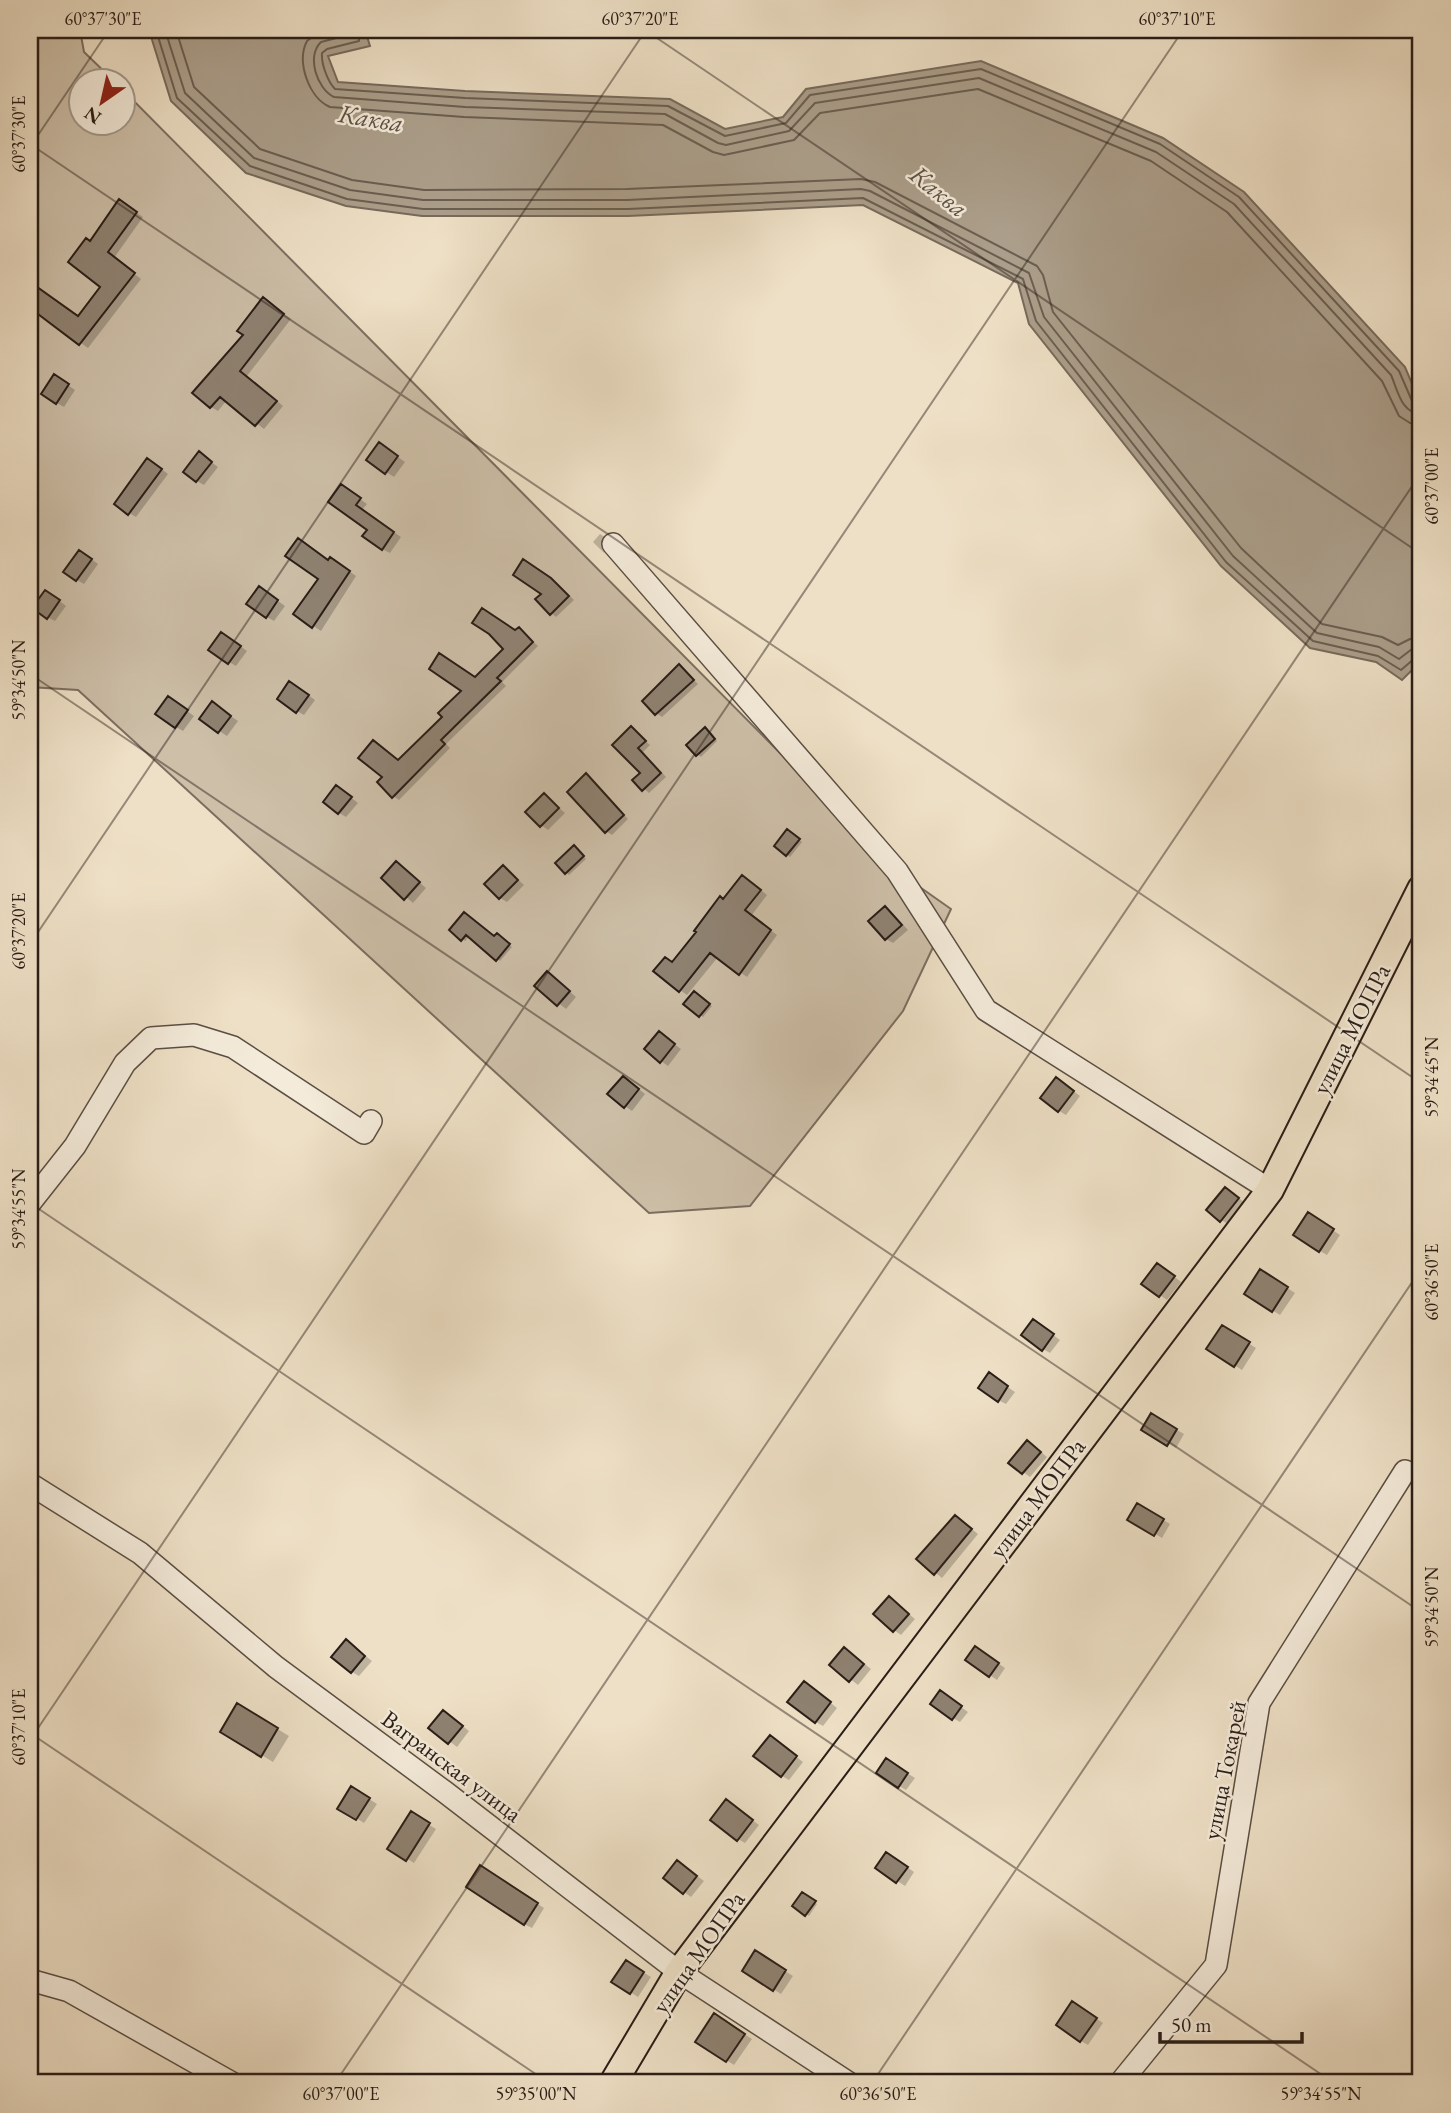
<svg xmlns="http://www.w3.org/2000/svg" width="1451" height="2113" font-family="'EB Garamond',serif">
  <rect width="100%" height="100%" fill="#eee0c6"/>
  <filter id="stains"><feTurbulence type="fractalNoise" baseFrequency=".00286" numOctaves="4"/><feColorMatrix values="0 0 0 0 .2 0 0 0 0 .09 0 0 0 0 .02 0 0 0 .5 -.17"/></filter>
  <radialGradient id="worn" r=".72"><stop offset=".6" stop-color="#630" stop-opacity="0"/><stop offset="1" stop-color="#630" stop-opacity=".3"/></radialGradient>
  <path fill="#cdbfa8" stroke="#7b6e60" stroke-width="2" d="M30 30H80L84 52 113 80H80V122H122L123 90 897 871 951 909 903 1011 750 1206 649 1213 78 690 30 687Z"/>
  <path fill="#ab9e8a" stroke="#776a5c" stroke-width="2" d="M149 30H365L370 46 328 56 338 82 465 91 670 99 725 129 783 117 806 89 981 61 1163 138 1244 192 1405 367 1421 405V661L1402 680 1376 662 1310 648 1221 566 1029 324 1018 283 863 205 628 216H422L346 206 246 173 171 101Z"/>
  <path fill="#0003" d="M127 206 143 217 114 258 141 279 88 348 30 306V292L34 286 79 318 103 287 91 242Z
    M271 304 291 319 247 376 283 406 264 429 227 400 218 411 211 407Z
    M62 381 75 390 64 407 57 403Z
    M387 449 405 462 394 477 368 460Z
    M206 458 218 467 204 485 197 481Z
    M155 464 168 474 136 517 129 513Z
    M349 491 367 504 362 510 401 537 390 553 382 549 369 529 331 502Z
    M600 534 606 538 603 548 604 553 593 542Z
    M87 556 98 564 84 584 77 580Z
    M524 562 557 583 574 600 556 617 551 613 544 594Z
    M338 563 356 576 321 631 295 614 320 579Z
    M267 593 285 606 274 621 267 617Z
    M53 596 66 606 55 621 47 617Z
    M519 629 538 646 502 682 506 686 446 744 450 748 399 800 393 796 399 762 445 717 475 679 505 649Z
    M229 638 247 651 236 666 229 662Z
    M679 667 698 684 662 717 656 713Z
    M297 687 315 700 304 715 297 711Z
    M176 703 194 716 183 731 176 727Z
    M219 708 238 721 227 736 201 719Z
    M631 728 650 745 643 752 666 777 649 793 634 780 642 773Z
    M708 731 717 741 701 757 688 745Z
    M587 776 628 819 612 835 606 831Z
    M344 792 358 803 346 817 339 813Z
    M544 795 565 813 548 830 541 825Z
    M791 833 802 842 790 857 776 846Z
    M577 849 586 859 569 875 557 863Z
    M397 863 426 888 413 903 383 878Z
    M504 867 524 885 507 902 500 898Z
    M750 881 767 895 751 916 777 935 747 977 718 957 687 995 680 990 673 964 723 900Z
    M885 908 892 913 908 930 893 943 886 939Z
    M451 930 494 938 500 937 512 947 500 961 470 936 465 941Z
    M555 978 576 997 566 1009 537 986Z
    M697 995 712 1006 703 1017 700 1015Z
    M659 1033 681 1049 668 1066 661 1061Z
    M630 1082 645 1094 632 1111 625 1106Z
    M1064 1084 1080 1096 1066 1115 1059 1111Z
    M1233 1193 1246 1204 1228 1224 1221 1220Z
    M1316 1219 1340 1235 1327 1255 1320 1251Z
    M1165 1269 1181 1282 1167 1300 1144 1284Z
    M1261 1271 1295 1293 1280 1315 1246 1294Z
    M1041 1326 1060 1340 1050 1353 1043 1349Z
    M1223 1327 1256 1348 1242 1370 1209 1349Z
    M996 1379 1015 1392 1006 1404 998 1400Z
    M1151 1415 1184 1434 1176 1448 1143 1429Z
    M1035 1447 1047 1457 1030 1477 1010 1463Z
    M1138 1505 1170 1524 1162 1538 1130 1519Z
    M963 1522 978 1534 942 1578 918 1559Z
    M889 1598 915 1619 901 1635 894 1630Z
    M353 1646 372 1661 359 1676 352 1672Z
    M983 1653 1005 1668 997 1680 968 1660Z
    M852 1654 871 1669 858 1685 832 1665Z
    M811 1687 837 1708 823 1726 816 1722Z
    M947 1697 968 1712 960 1722 953 1718Z
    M238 1705 289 1736 273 1762 222 1731Z
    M450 1716 469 1731 457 1747 431 1727Z
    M777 1742 803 1762 789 1780 782 1776Z
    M894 1765 915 1778 906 1790 899 1786Z
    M352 1788 377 1804 364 1823 340 1808Z
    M726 1801 759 1825 745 1843 738 1839Z
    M412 1814 436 1829 414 1863 390 1848Z
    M894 1858 914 1872 905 1886 878 1868Z
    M678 1862 704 1881 691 1897 684 1892Z
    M488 1871 544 1908 532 1928 524 1924Z
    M803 1894 817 1904 809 1916 795 1906Z
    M756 1953 793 1976 781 1994 744 1970Z
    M626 1962 651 1977 638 1997 614 1982Z
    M1080 2007 1103 2023 1088 2045 1081 2041Z
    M721 2019 752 2039 734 2065 697 2041Z"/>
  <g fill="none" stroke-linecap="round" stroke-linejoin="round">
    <path stroke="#6a5e50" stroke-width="2" d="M156 30 177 98 250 166 347 199 423 209H628L863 198 1023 279 1036 321 1226 562 1313 641 1378 656 1401 670 1415 658 1421 657
      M165 30 185 93 254 158 350 190 423 200H627L861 189 870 191 1029 273 1044 317 1233 556 1317 633 1379 647 1399 659 1412 649 1421 648
      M176 30 194 87 260 149 352 180 424 190 627 189 861 179 875 182 1037 266 1043 275 1053 312 1241 548 1322 624 1382 637 1398 645 1410 639 1421 637
      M322 30 307 41C296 62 309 98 330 107L464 117 663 125 713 152 724 155 794 140 820 113 978 89 1151 161 1227 212 1382 381 1399 416 1410 423 1421 425
      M350 30 348 35 321 42C306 56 317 89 334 97L465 107 665 114 718 143 726 145 789 131 815 103 979 78 1156 152 1234 204 1391 375C1398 391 1401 413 1421 414
      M359 30V41L327 49 322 53C321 64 328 82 335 89L465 98 668 106 725 136 786 123 810 95 981 69 1160 144 1239 197 1399 371 1412 401 1421 405"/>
  </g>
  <path fill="#8f8272" stroke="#291d17" stroke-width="2" d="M119 199 137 212 108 252 135 273 79 345 30 308V282L78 316 100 287 68 262 86 238 90 241Z
    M263 297 284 314 240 371 277 401 255 426 220 397 210 408 192 393 243 335 237 331Z
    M54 374 69 384 56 404 41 394Z
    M379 442 398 456 385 474 366 460Z
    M199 451 212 462 196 482 183 472Z
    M147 458 162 469 128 515 114 504Z
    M341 484 361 498 356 505 394 532 382 550 362 536 367 530 328 502Z
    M298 538 328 560 330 557 350 571 312 628 293 614 318 579 285 556Z
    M79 550 92 559 76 581 63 572Z
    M523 559 551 578 569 596 550 615 535 599 541 594 513 575Z
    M259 586 278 600 266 618 246 604Z
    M45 590 60 600 47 619 32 608Z
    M482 608 515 630 519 627 533 642 497 678 501 681 441 740 445 744 392 798 377 782 382 777 358 758 373 740 398 760 442 717 438 713 461 691 429 669 439 653 475 677 503 649 489 634 472 623Z
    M221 632 241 646 228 664 208 650Z
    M679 664 694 680 655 715 642 701Z
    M289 681 309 695 296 713 277 699Z
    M168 696 188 710 175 728 155 714Z
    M212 701 231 716 218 733 199 719Z
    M631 726 646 741 638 748 661 773 642 791 632 780 640 773 612 745Z
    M705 727 715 739 696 756 686 745Z
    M586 773 624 815 605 833 567 792Z
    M336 785 352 797 338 814 323 802Z
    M544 793 559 808 540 827 525 812Z
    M787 829 800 839 786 856 774 846Z
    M574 845 584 856 565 874 555 863Z
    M396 861 420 882 404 900 381 878Z
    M503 865 518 880 499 899 484 884Z
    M742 875 761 890 745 910 771 930 739 975 710 953 679 992 653 971 665 957 672 962 696 932 694 931 720 896 723 899Z
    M885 906 902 925 885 940 868 921Z
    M464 912 494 936 497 933 510 944 496 961 466 935 461 941 449 930Z
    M547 971 570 991 557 1006 534 986Z
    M694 991 710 1004 699 1017 683 1004Z
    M659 1031 675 1044 660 1063 644 1049Z
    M623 1076 639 1089 624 1108 607 1094Z
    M1056 1077 1074 1091 1058 1112 1040 1098Z
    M1225 1187 1239 1198 1220 1222 1206 1210Z
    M1308 1212 1334 1229 1319 1252 1293 1235Z
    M1157 1263 1175 1276 1159 1297 1141 1284Z
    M1260 1269 1288 1287 1272 1312 1244 1294Z
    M1033 1319 1054 1334 1042 1351 1021 1335Z
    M1222 1325 1250 1342 1234 1367 1206 1349Z
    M989 1372 1008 1386 998 1402 978 1388Z
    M1151 1413 1177 1429 1167 1446 1141 1430Z
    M1027 1440 1041 1452 1022 1474 1008 1463Z
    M1137 1503 1164 1519 1154 1536 1127 1520Z
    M955 1515 972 1529 934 1575 916 1559Z
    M889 1596 909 1614 893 1632 873 1614Z
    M346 1639 365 1656 351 1673 331 1657Z
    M975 1646 999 1663 989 1677 965 1660Z
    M844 1647 864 1664 849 1682 829 1665Z
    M804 1681 831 1702 815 1723 787 1702Z
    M940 1690 962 1706 952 1720 930 1704Z
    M237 1703 278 1728 261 1757 220 1732Z
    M443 1710 463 1726 448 1744 428 1728Z
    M770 1735 797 1756 781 1777 753 1756Z
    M886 1758 908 1773 898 1788 876 1773Z
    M351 1786 370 1798 356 1820 337 1809Z
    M726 1799 753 1820 737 1841 710 1820Z
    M411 1811 430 1823 406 1861 387 1849Z
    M886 1852 908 1867 896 1883 875 1868Z
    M677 1860 697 1876 683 1894 663 1878Z
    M480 1865 538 1903 524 1925 466 1887Z
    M802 1892 816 1901 805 1916 792 1906Z
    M755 1950 786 1970 773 1991 742 1971Z
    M626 1960 644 1972 630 1994 611 1982Z
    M1072 2001 1097 2018 1080 2042 1056 2025Z
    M714 2013 745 2034 726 2062 695 2042Z"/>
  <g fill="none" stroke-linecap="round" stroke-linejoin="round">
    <defs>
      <path id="minor" d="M613 544 897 871 986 1010 1270 1190
        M30 1203 75 1146 125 1063 151 1038 194 1035 233 1047 364 1133 371 1121
        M30 1484 140 1553 276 1667 445 1792 679 1972 849 2083
        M30 1980 69 1991 232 2083
        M1120 2083 1216 1965 1259 1703 1405 1471"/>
      <path id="major" d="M613 2083 679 1972 1270 1190 1421 889"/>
    </defs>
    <use href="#minor" stroke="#5a4e43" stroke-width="24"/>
    <use href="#major" stroke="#291d17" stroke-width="30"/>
    <use href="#minor" stroke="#f4ebda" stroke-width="21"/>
    <use href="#major" stroke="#eee0c6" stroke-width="26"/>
  </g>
  <path fill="none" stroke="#291d17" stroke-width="2" stroke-opacity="0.45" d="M645 30 1421 554M30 144 1421 1083M30 147 109 30M30 674 1421 1612M30 944 646 30M30 1203 1334 2083M30 1733 549 2083M30 1740 1183 30M335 2083 1421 473M872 2083 1421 1269M1409 2083 1421 2065"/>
  <g text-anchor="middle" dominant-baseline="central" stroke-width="5" stroke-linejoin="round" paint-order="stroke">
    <g font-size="24" fill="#291d17" stroke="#f4ebda">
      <text transform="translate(1351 1029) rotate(-63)">улица МОПРа</text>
      <text transform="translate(1037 1498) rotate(-53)">улица МОПРа</text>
      <text transform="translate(452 1766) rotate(37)">Вагранская улица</text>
      <text transform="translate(1224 1770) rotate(-79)">улица Токарей</text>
      <text transform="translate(698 1952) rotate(-55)">улица МОПРа</text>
    </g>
    <g font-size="26" font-style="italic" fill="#5d5145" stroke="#f4ebda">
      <text transform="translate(371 118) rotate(9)">Каква</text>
      <text transform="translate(939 191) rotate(39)">Каква</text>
    </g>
  </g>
  <rect width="1451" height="2113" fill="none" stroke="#eee0c6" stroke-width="77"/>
  <g transform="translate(102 102) rotate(214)"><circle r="33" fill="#f4ebda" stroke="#a3998c" stroke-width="2"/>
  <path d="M0-5L12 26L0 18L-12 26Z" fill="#8f2418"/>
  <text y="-10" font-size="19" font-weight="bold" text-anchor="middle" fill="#291d17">N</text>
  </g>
  <path d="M1160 2032v10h142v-10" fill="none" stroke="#291d17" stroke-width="3.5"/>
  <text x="1171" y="2032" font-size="21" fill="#291d17" stroke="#f4ebda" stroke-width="5" paint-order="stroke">50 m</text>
  <rect x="38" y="38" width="1374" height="2036" fill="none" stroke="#291d17" stroke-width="2.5"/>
  <g font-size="18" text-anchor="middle" fill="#291d17">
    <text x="103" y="25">60°37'30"E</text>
    <text x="640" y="25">60°37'20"E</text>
    <text x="1177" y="25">60°37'10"E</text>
    <text transform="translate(19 134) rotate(-90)" y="6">60°37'30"E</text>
    <text transform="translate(1432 486) rotate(-90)" y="6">60°37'00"E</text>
    <text transform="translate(19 680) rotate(-90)" y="6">59°34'50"N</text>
    <text transform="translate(19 931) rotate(-90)" y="6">60°37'20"E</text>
    <text transform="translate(1432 1077) rotate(-90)" y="6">59°34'45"N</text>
    <text transform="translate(19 1209) rotate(-90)" y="6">59°34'55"N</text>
    <text transform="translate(1432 1282) rotate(-90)" y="6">60°36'50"E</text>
    <text transform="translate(1432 1607) rotate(-90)" y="6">59°34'50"N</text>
    <text transform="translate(19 1727) rotate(-90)" y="6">60°37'10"E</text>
    <text x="341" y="2100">60°37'00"E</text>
    <text x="536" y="2100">59°35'00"N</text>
    <text x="878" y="2100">60°36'50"E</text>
    <text x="1321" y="2100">59°34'55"N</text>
  </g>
  <rect width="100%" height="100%" filter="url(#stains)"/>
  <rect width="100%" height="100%" fill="url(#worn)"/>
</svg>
